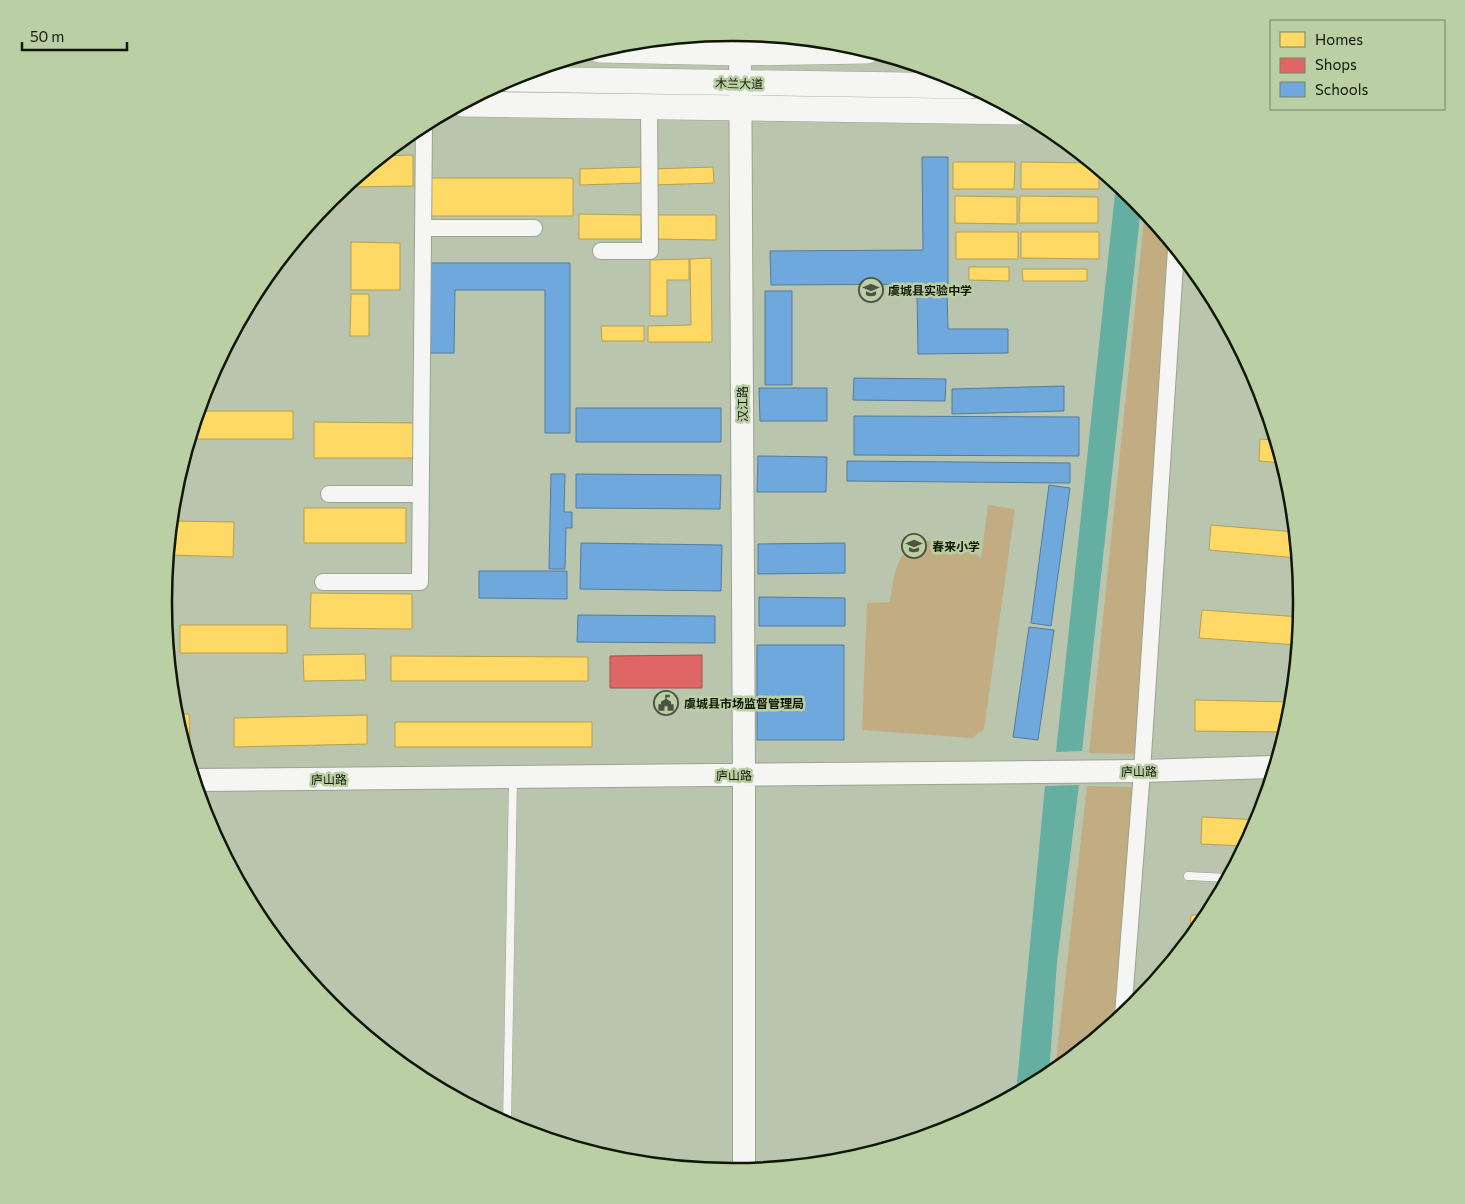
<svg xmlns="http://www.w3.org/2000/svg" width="1465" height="1204" font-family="Commissioner,'Noto Sans SC',sans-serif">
  <rect width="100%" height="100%" fill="#bac5ae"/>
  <path fill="#c2ac82" d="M1145 211 1172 245 1137 754 1089 753Z
    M988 505 1015 509 984 729 972 738 862 730 867 603 890 602C892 586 894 566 904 553 921 532 967 539 981 559Z
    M1087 786 1135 787 1113 1023 1055 1070Z"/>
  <path fill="#65aea2" d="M1116 184 1141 207 1082 751 1056 752Z
    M1079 785 1057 962 1049 1075 1016 1093 1045 786Z"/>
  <path fill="#ffd966" stroke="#b79f4a" d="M413 155V186L349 187 348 184 383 156Z
    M953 162H1015L1014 189H953Z
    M1021 162 1091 163 1099 170V189H1021Z
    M641 167V183L580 185V169Z
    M713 167 714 183 653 185 652 169Z
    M430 178H573V216H430Z
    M955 196 1017 197V224L955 223Z
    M1020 196 1098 197V223H1019Z
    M579 214 641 215V239H579Z
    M654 215H716V240L654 239Z
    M956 232H1018V259H956Z
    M1021 232H1099V259L1021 258Z
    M351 242 400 243V290H351Z
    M711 258 712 342H648V326L691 325 690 259Z
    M689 259V280H667V316H650V260Z
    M969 267H1009V281L969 280Z
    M1022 269H1087V281H1023Z
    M351 294H369V336H350Z
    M245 312V325H238Z
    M601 326H644V341H602Z
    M198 411H293V439H190Z
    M314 422 416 423V458H314Z
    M1260 439 1276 440 1283 463 1259 461Z
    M304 508H406V543H304Z
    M171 521 234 522 233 557 168 555Z
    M1211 525 1295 532 1298 558 1209 550Z
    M311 593 412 594V629L310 628Z
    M1202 610 1301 617 1298 645 1199 638Z
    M180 625H287V653H180Z
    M365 654 366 680 304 681 303 655Z
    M391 656 588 657V681H391Z
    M1195 700 1292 702 1285 732 1195 731Z
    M174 714H189L190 746H184Z
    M367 715V744L234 747V718Z
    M395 722H592V747H395Z
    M1202 817 1259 820 1245 846 1201 844Z
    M1191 915H1208L1190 938Z"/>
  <path fill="#e06666" stroke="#a24e4a" d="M702 655V688H610V656Z"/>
  <path fill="#6fa8dc" stroke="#527c9c" d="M922 157H948V284L771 285 770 251 923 250Z
    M426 263H570V433H545V290H455L454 353H426Z
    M765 291H792V385H765Z
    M917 291H947L948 329H1008V353L918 354Z
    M854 378 946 379 945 401 853 400Z
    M1064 386V411L952 414V389Z
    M759 388H827V421H760Z
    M576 408H721V442H576Z
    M854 416 1079 417V456L854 455Z
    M758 456 827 457 826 492H757Z
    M847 461 1070 463V483L847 481Z
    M551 474H565L564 512H572V528H566L565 569H549Z
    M576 474 721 475 720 509 576 508Z
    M1049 485 1070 488 1051 626 1031 623Z
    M581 543 722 545 721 591 580 589Z
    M845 543V573L758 574V544Z
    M479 571H567V599L479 598Z
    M759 597 845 598V626H759Z
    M578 615 715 616V643L577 642Z
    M1029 627 1054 630 1038 740 1013 737Z
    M757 645H844V740H757Z"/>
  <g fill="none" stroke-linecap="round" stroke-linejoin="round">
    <defs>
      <path id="lane" d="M1188 876 1228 878
        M507 1124 513 779"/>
      <path id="street" d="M423 228H534
        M601 251H650L649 107
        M329 494H421
        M323 582H420L424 124
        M1123 1015 1142 771 1176 249"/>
      <path id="secondary" d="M740 33 744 775V1170
        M194 780 1142 771 1275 767"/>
      <path id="primary" d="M600 50 740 53 867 51
        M508 79 969 86
        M463 104 1018 112"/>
    </defs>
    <use href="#lane" stroke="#9ba391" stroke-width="9"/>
    <use href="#street" stroke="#9ba391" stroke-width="18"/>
    <use href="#secondary" stroke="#9ba391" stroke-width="24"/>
    <use href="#primary" stroke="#9ba391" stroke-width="26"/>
    <use href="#lane" stroke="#f5f6f3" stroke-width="8"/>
    <use href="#street" stroke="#f5f6f3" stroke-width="16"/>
    <use href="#secondary" stroke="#f5f6f3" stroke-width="22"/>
    <use href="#primary" stroke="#f5f6f3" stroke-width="25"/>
  </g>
  <defs>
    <symbol id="school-ring" viewBox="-11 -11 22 22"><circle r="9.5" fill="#bacfa4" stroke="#4c5441" stroke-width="1.5"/><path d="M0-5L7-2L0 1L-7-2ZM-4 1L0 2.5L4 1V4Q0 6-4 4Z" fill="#4c5441"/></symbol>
    <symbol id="civic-ring" viewBox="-11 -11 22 22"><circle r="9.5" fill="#bacfa4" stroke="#4c5441" stroke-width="1.5"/><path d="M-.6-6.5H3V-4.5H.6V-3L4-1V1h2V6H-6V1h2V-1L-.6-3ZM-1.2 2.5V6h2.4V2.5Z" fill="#4c5441"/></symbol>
  </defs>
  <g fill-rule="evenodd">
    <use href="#school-ring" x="857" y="276" width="28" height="28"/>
    <use href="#school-ring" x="900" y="532" width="28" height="28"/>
    <use href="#civic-ring" x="652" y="689" width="28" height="28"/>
  </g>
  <g text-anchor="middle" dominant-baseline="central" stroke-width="5" stroke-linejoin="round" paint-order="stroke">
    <g font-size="12" fill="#101707" stroke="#bacfa4">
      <text transform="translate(739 83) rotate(1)">木兰大道</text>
      <text transform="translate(742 404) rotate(-90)">汉江路</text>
      <text transform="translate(1139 771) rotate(-1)">庐山路</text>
      <text transform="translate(734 775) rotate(-1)">庐山路</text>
      <text transform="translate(329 779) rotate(-1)">庐山路</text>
    </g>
    <g font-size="12" font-weight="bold" fill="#101707" stroke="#bacfa4" text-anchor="start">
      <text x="888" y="290">虞城县实验中学</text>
      <text x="932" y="546">春来小学</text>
      <text x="684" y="703">虞城县市场监督管理局</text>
    </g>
  </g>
  <path d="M0 0H1465V1204H0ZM732 41H733A560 560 0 0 1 1293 601V603A560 560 0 0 1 733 1163H732A560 560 0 0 1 172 603V601A560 560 0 0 1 732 41Z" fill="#bacfa4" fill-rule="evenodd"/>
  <path fill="none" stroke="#101707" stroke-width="2.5" d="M732 41H733A560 560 0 0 1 1293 601V603A560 560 0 0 1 733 1163H732A560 560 0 0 1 172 603V601A560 560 0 0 1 732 41Z"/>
  <rect x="1270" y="20" width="175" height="90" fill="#bacfa4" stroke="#768565"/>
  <rect x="1280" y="32" width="25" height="15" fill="#ffd966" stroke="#768565"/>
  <text x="1315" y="45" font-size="15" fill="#101707">Homes</text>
  <rect x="1280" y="58" width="25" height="15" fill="#e06666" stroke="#768565"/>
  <text x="1315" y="70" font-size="15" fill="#101707">Shops</text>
  <rect x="1280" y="82" width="25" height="15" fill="#6fa8dc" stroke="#768565"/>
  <text x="1315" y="95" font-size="15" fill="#101707">Schools</text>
  <path d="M22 42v8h105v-8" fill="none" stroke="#101707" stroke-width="2.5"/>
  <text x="30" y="42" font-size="15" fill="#101707" stroke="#bacfa4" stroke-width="4" paint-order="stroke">50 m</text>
</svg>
